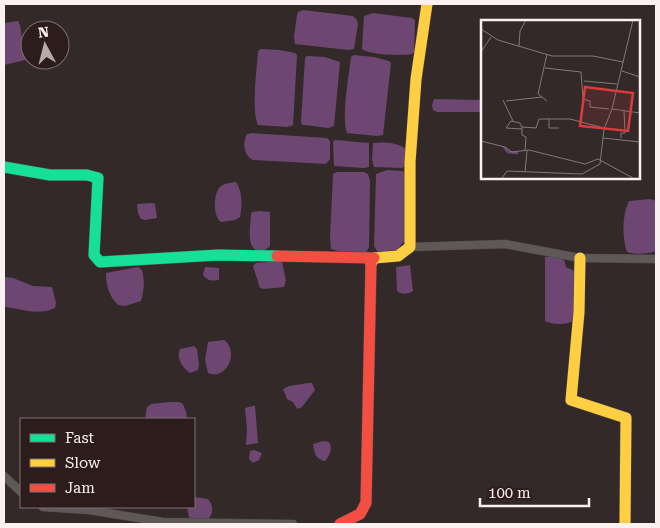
<svg xmlns="http://www.w3.org/2000/svg" width="660" height="528" font-family="'Roboto Serif',serif">
  <rect width="100%" height="100%" fill="#332929"/>
  <path fill="#6d4771" d="M303 10 353 16 357 20 358 24 354 49 348 50 295 44 294 37 297 15 298 12Z
    M373 13 412 18 415 20 414 52 412 54C402 56 370 55 362 49L364 16Z
    M18 21 20 25 25 60 4 65V23Z
    M261 49 280 50 295 53 297 55 293 125 287 127 258 125C251 109 257 69 258 51Z
    M354 55 374 57 389 61 391 63 383 135 377 136 347 133C341 116 349 76 351 57Z
    M307 56 325 57 340 62 334 126 328 128 306 125H302L301 121 305 58Z
    M434 99 482 100V112H437L433 110 432 105Z
    M252 133 327 138 330 141V159L326 164 253 160C244 156 242 143 247 134Z
    M335 140 369 143V167L364 168 334 166 333 142Z
    M373 143C384 142 398 142 407 150L405 166 402 168 374 167 372 160Z
    M387 170 403 171 406 175V239L397 250 381 252 377 251 374 246 376 174Z
    M337 172H364L368 174 370 181 369 247 366 253 342 252 331 249 330 238 333 174Z
    M236 182C243 192 242 206 240 217L235 220 221 222C213 217 213 194 220 187 224 183 230 183 236 182Z
    M650 199 656 201V251C648 254 635 255 627 252 622 237 622 215 629 201Z
    M152 203 155 204 157 218 145 220 141 219 138 213 137 204Z
    M259 211 270 212V246C266 250 263 251 259 251 245 249 251 223 251 214L252 212Z
    M555 256 564 260 566 267 575 271 574 321C565 325 553 325 545 321V257Z
    M282 261 286 281 284 287 264 289 260 288 253 266 256 263Z
    M410 265 413 291C408 294 402 295 397 291L396 267Z
    M138 267 142 270C145 281 144 291 141 301L125 306 118 305C109 296 106 286 106 273Z
    M205 267 219 268V280C213 281 207 281 203 275Z
    M4 277 13 278 33 286 52 287 56 303 55 308C38 316 22 309 5 307Z
    M224 340C239 350 228 381 208 373L205 360 208 342Z
    M194 346 197 349 199 365 198 370 190 373C182 367 176 358 180 349Z
    M308 383H312L315 390 302 407 297 409 293 402 287 399 283 389 289 386Z
    M170 402H179L183 404 186 412 187 419H145L147 407 151 404Z
    M253 406H255L258 443 246 445 247 429 245 408Z
    M323 441 329 442C333 449 330 455 325 461 316 460 314 452 313 444Z
    M254 450 262 453 259 460 253 463 249 459 250 451Z
    M194 497 208 499C213 505 214 512 209 518H191L189 517 187 507H194Z"/>
  <g fill="none" stroke-linecap="round" stroke-linejoin="round">
    <defs>
      <path id="street" d="M410 247 505 244 580 258 656 259
        M4 476 21 492
        M43 507 89 510 163 522 293 524"/>
      <path id="fast" d="M4 167 50 175H87L98 178 94 255 100 262 218 255 277 256"/>
      <path id="slow" d="M580 258 579 312 571 400 626 418 625 524
        M371 264 374 258 398 256 410 247V162L416 79 427 4"/>
      <path id="jam" d="M277 256 374 258
        M340 524 360 514 366 503 371 264"/>
    </defs>
    <use href="#street" stroke="#4e4646" stroke-width="9"/>
    <use href="#fast" stroke="#4e4646" stroke-width="12"/>
    <use href="#slow" stroke="#4e4646" stroke-width="12"/>
    <use href="#jam" stroke="#4e4646" stroke-width="12"/>
    <use href="#street" stroke="#5e5958" stroke-width="8"/>
    <use href="#fast" stroke="#16e098" stroke-width="11"/>
    <use href="#slow" stroke="#ffcf43" stroke-width="11"/>
    <use href="#jam" stroke="#f24e42" stroke-width="11"/>
  </g>
  <g transform="translate(481 20)">
    <rect width="159" height="159" fill="#332929"/>
    <path fill="none" stroke="#6d4771" stroke-width="2.5" d="M23 127 27 132 37 133"/>
    <path fill="none" stroke="#847979" stroke-width="1" d="M0 9 17 20 71 36H112L142 42M38 26 39 11 45 0M0 32 10 17M66 34 57 74 66 81M64 48 100 52 102 79 109 81V87L128 89M141 51 159 57M103 61 136 64M22 80 32 101M25 81 61 77M131 89 159 93M68 99V108H78M41 109 25 108 30 101 39 103 41 107M122 118 159 122M140 118V113H144L143 91M0 121 24 127 31 132 48 130 104 144 117 139 152 158M44 130 45 117 41 115V107L55 108 58 99H89L123 108M44 152 46 131M21 158 26 151 101 154 119 144 123 109 131 89 152 0"/>
    <path fill="#da3c3c" fill-opacity="0.15" stroke="#da3c3c" stroke-width="2.5" d="M104 67 152 73 147 111 99 106Z"/>
    <rect width="159" height="159" fill="none" stroke="#fdf0f0" stroke-width="2.5"/>
  </g>
  <rect width="660" height="528" fill="none" stroke="#fdf0f0" stroke-width="10"/>
  <rect x="20" y="418" width="175" height="90" fill="#2d1c1c" stroke="#807171"/>
  <rect x="30" y="434" width="25" height="8" fill="#16e098" stroke="#807171"/>
  <text x="65" y="443" font-size="15" fill="#fdf0f0">Fast</text>
  <rect x="30" y="459" width="25" height="8" fill="#ffcf43" stroke="#807171"/>
  <text x="65" y="468" font-size="15" fill="#fdf0f0">Slow</text>
  <rect x="30" y="484" width="25" height="8" fill="#f24e42" stroke="#807171"/>
  <text x="65" y="493" font-size="15" fill="#fdf0f0">Jam</text>
  <g transform="translate(45 45) rotate(353)"><circle r="24" fill="#2d1c1c" stroke="#807171"/>
  <path d="M0-4L9 19L0 12L-9 19Z" fill="#b6aaaa"/>
  <text y="-8" font-size="14" font-weight="bold" text-anchor="middle" fill="#fdf0f0">N</text>
  </g>
  <path d="M480 498v8h109v-8" fill="none" stroke="#fdf0f0" stroke-width="2.5"/>
  <text x="488" y="498" font-size="15" fill="#fdf0f0" stroke="#2d1c1c" stroke-width="4" paint-order="stroke">100 m</text>
</svg>
